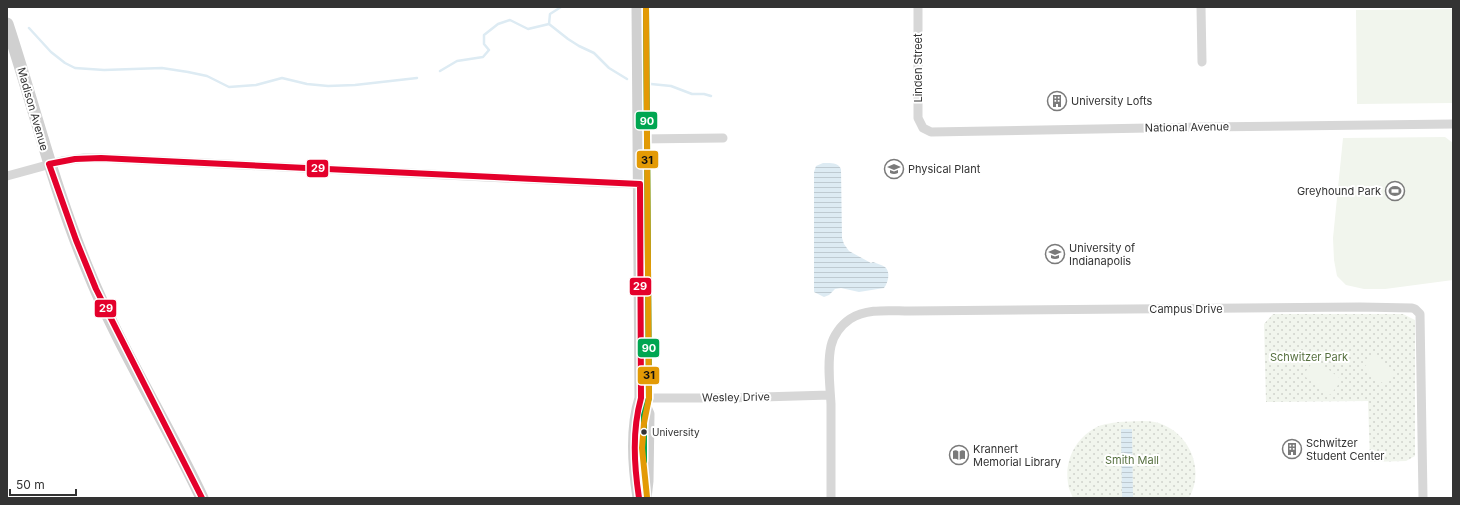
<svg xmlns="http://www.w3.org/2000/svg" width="1460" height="505" font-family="Inter,sans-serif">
  <defs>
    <pattern id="park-dots" width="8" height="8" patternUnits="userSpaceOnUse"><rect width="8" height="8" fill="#f1f5ed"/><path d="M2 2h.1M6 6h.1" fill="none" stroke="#cfd2cc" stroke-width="1.8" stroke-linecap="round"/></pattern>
    <pattern id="water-rules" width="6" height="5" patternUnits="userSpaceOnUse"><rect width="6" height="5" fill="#ddebf3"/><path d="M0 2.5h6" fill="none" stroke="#becad1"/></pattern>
  </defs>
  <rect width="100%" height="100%" fill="#fff"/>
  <path fill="url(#park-dots)" d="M1273 314H1403L1415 320V456L1406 461 1370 462 1368 401 1266 402 1264 324Z
    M1118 422C1129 422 1143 420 1155 422 1188 430 1206 468 1189 498H1073C1071 493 1068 488 1068 483 1064 459 1077 436 1099 426 1104 424 1112 423 1118 422Z"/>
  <path fill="#f1f5ed" d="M1453 9V103L1357 104 1356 10Z
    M1445 137 1453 143V280L1385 289H1364L1346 285 1337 276 1334 260 1333 238 1343 138Z
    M1374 355 1394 371 1384 384 1363 369Z
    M1315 359 1342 380 1330 395 1303 375Z"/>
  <path fill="url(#water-rules)" d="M823 163C830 163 838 162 841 169L842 238 844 244 849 251 871 263 873 262C876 263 882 265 885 267 891 272 888 283 884 288L859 292 841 288 835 289 829 295 824 297 814 292V172L816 166Z
    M1121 429H1132L1133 498H1122Z"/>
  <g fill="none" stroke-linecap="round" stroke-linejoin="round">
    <path stroke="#ddebf3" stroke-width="2.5" d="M549 24 568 39 579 46 594 53 609 68 627 79
      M549 24 550 14 561 7
      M29 28 51 52 65 63 75 68 104 70 162 68 188 72 207 76 229 87 256 85 282 78 307 84 328 86 355 85 417 78
      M440 71 457 61 483 57 489 50 484 44V35L498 24 510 20 528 29 549 24
      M651 84 671 86 692 94H704L711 96"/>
    <path stroke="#d7d7d7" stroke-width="9" d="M918 7V118L923 128 931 132 1202 127 1453 124
      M1201 7 1202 62
      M639 139 723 138
      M7 176 62 161 84 158H101L609 183 640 184
      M641 398H727L830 395
      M831 498C831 467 831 435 831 404 830 385 827 364 831 346 833 336 841 325 850 319 867 308 890 311 909 311L1360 307 1412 308 1415 309 1420 314 1423 498"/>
    <path stroke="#d0d0d0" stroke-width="13" d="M638 7 641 398C631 429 634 466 639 498
      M7 24C34 106 54 189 87 268 119 348 166 421 202 498
      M641 398 648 414 647 481 645 498"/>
    <defs>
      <path id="bus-1" d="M202 498 96 289 76 240 49 164 75 159 101 158 640 184 641 398C632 431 634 464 639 498"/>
      <path id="bus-2" d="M644 461V415L649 398 646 7"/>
      <path id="bus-3" d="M646 7 649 398 644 423 642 448 647 497"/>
    </defs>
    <use href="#bus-1" stroke="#fff" stroke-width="9"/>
    <use href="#bus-2" stroke="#fff" stroke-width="9"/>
    <use href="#bus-3" stroke="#fff" stroke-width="9"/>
    <use href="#bus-1" stroke="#e4002b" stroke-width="6"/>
    <use href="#bus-2" stroke="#00a651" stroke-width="6"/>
    <use href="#bus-3" stroke="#e39a05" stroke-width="6"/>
  </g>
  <defs>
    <symbol id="building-ring" viewBox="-11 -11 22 22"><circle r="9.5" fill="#fff" stroke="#7a7a7a" stroke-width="1.5"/><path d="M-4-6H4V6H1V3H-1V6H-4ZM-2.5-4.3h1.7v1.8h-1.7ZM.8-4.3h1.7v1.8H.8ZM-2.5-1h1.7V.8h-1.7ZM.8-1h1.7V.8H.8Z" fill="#7a7a7a"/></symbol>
    <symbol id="university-ring" viewBox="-11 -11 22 22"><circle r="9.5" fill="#fff" stroke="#7a7a7a" stroke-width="1.5"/><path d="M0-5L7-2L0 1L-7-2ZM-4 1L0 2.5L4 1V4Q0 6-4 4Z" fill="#7a7a7a"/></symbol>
    <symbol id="stadium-ring" viewBox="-11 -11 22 22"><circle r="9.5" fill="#fff" stroke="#7a7a7a" stroke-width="1.5"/><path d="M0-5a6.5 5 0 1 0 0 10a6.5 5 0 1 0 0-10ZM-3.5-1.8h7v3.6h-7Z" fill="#7a7a7a"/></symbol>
    <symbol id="library-ring" viewBox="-11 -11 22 22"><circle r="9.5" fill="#fff" stroke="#7a7a7a" stroke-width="1.5"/><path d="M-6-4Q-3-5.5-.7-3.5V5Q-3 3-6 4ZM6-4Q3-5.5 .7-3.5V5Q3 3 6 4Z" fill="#7a7a7a"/></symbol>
  </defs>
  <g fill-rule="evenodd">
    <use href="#building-ring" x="1046" y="90" width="22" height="22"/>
    <use href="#university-ring" x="883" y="158" width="22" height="22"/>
    <use href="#stadium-ring" x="1384" y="180" width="22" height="22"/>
    <use href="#university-ring" x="1044" y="243" width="22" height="22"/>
    <use href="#building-ring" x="1281" y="438" width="22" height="22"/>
    <use href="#library-ring" x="948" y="444" width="22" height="22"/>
  </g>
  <circle fill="#333" stroke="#fff" stroke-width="1.5" cx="644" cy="432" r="3.5"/>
  <g text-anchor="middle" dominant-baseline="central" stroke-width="4" stroke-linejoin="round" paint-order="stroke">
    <g font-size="10" fill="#333" stroke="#fff" text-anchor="start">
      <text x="652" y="432">University</text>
    </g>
    <g font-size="11" fill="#333" stroke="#fff">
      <text transform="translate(918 68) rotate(-90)">Linden Street</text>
      <text transform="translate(33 109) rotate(74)">Madison Avenue</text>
      <text transform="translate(1187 127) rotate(-1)">National Avenue</text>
      <text x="1186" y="309">Campus Drive</text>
      <text transform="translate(736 397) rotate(-1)">Wesley Drive</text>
    </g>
    <g font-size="11" fill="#333" stroke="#fff" text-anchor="start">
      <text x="1071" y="101">University Lofts</text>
      <text x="908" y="169">Physical Plant</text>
      <text x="1381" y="191" text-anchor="end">Greyhound Park</text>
      <text x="1069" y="248">University of<tspan x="1069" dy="13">Indianapolis</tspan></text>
      <text x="1306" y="443">Schwitzer<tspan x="1306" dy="13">Student Center</tspan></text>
      <text x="973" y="449">Krannert<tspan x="973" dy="13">Memorial Library</tspan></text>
    </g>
    <g font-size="11" fill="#56703f" stroke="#fff">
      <text x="1309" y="357">Schwitzer Park</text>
      <text x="1132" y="460">Smith Mall</text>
    </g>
  </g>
  <g stroke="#fff" stroke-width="1.5">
    <rect x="635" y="111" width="23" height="19" rx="4" fill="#00a651"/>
    <rect x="636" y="150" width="23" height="19" rx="4" fill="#e39a05"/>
    <rect x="306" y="159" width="23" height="19" rx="4" fill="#e4002b"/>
    <rect x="629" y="277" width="23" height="19" rx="4" fill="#e4002b"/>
    <rect x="94" y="299" width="23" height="19" rx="4" fill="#e4002b"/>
    <rect x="637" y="338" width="23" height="20" rx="4" fill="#00a651"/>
    <rect x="637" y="366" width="23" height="19" rx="4" fill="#e39a05"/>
  </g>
  <g font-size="11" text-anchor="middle" font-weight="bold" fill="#fff">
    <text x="647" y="125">90</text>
    <text x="318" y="172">29</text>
    <text x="640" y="290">29</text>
    <text x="106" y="312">29</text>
    <text x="649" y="352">90</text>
  </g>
  <g font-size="11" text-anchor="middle" font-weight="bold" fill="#111">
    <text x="647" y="164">31</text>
    <text x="649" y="379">31</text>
  </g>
  <rect width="1460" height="505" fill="none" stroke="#333333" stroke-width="16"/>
  <path d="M10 489v6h66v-6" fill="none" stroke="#333333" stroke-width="2"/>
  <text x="16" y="489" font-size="12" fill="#333333" stroke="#ffffff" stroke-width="3" paint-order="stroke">50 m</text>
</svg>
